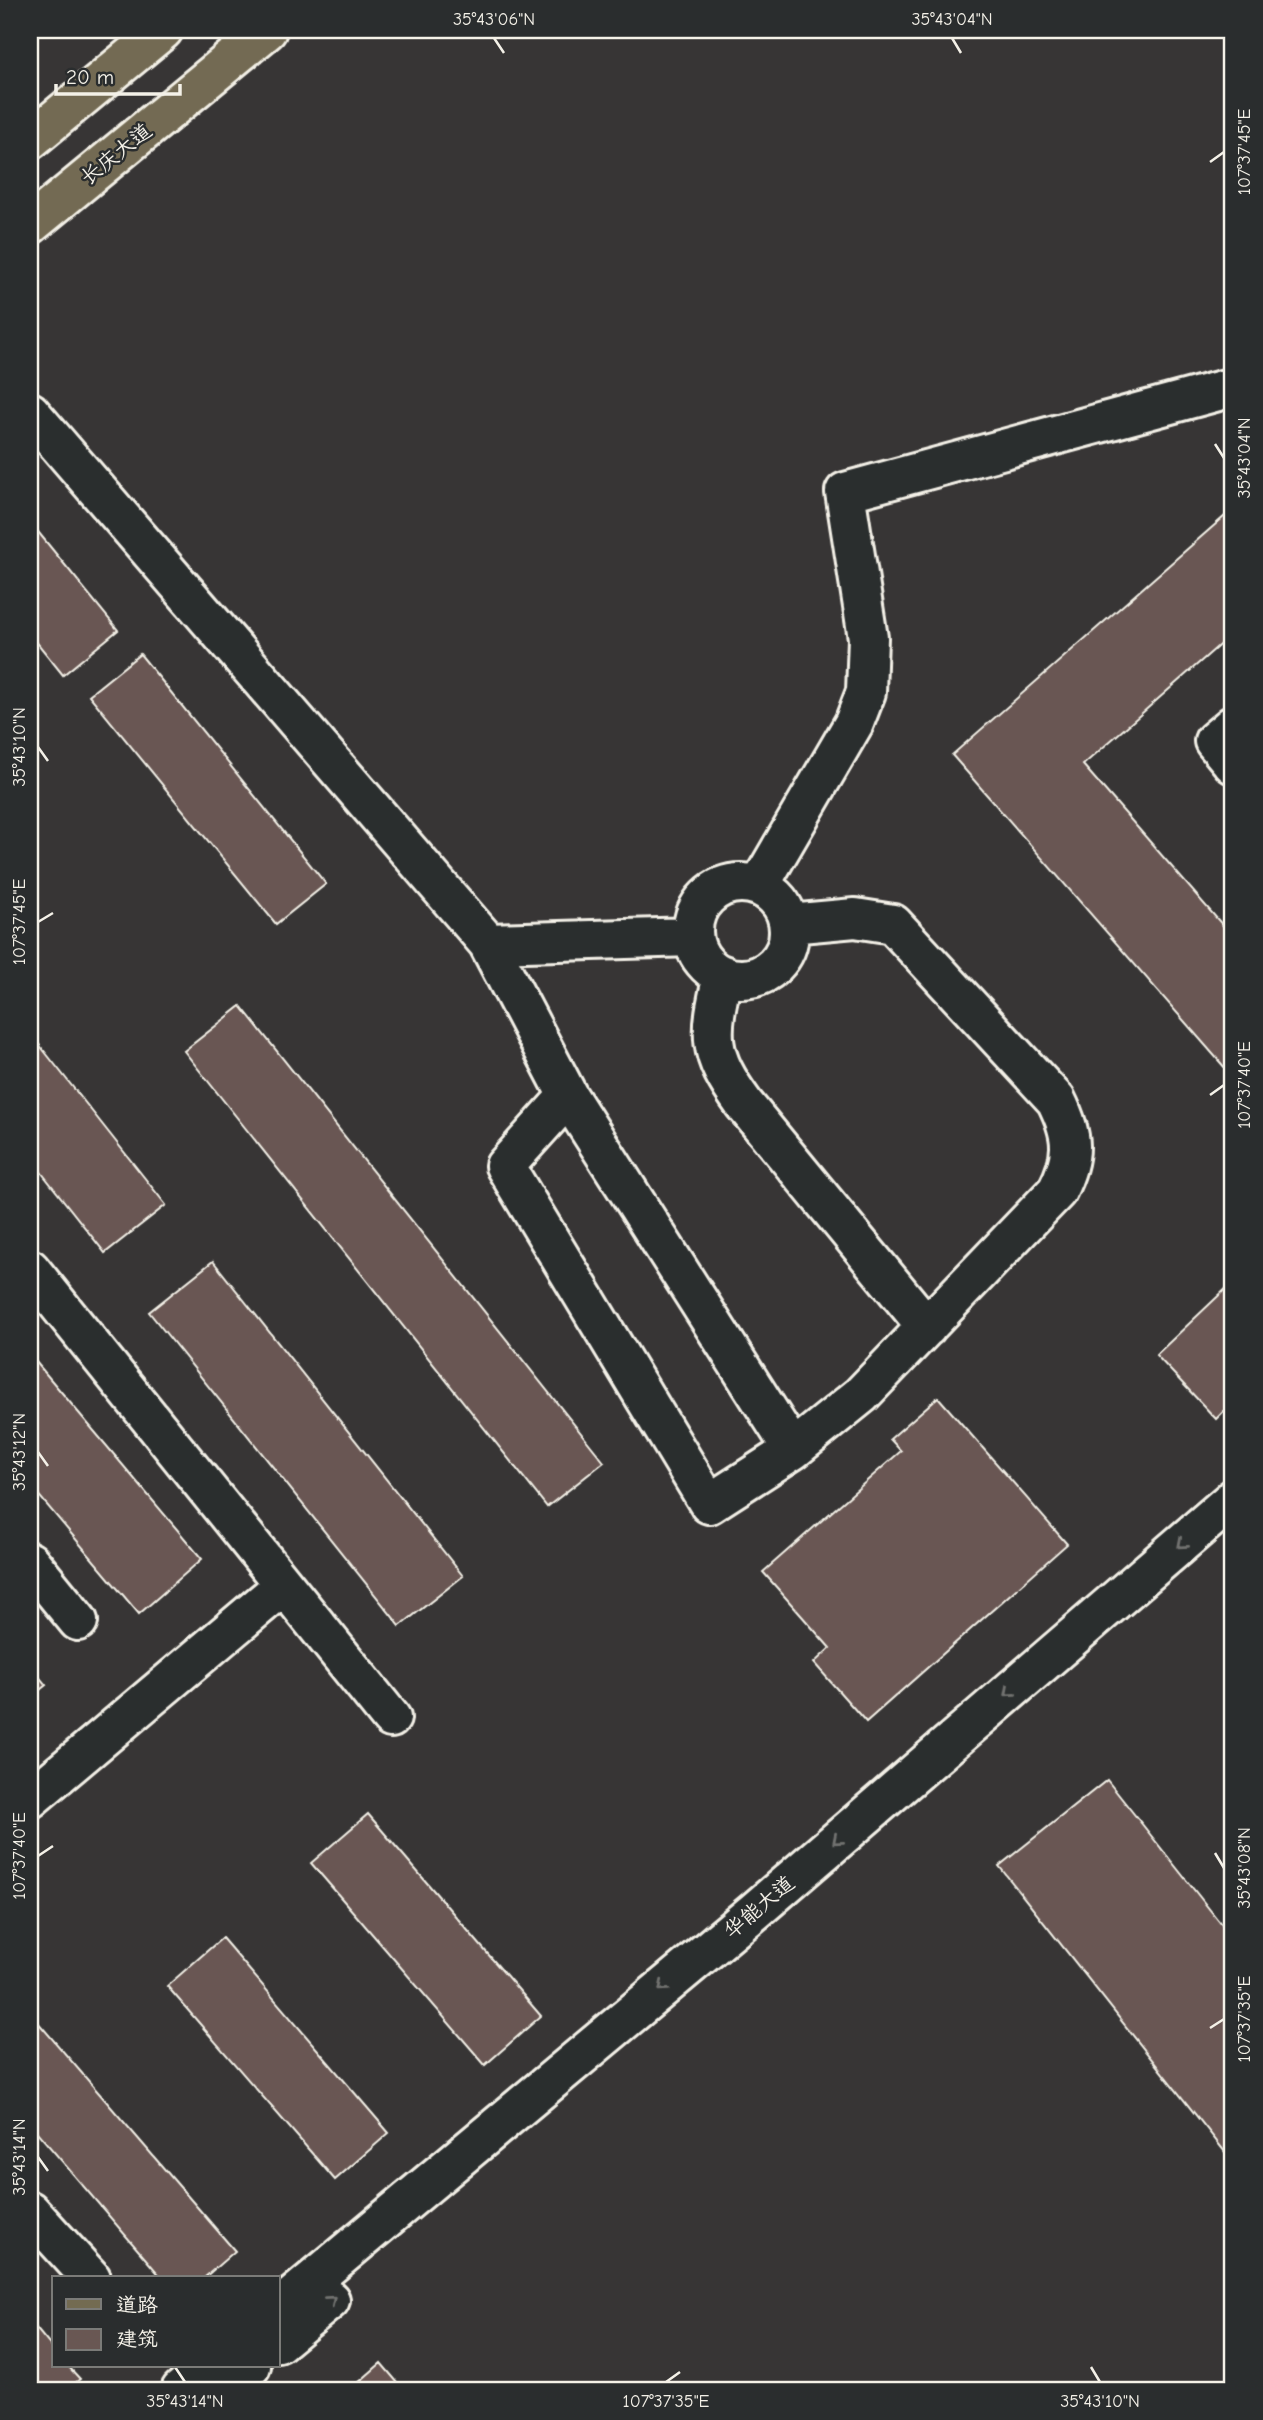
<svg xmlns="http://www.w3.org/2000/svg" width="1263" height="2420" font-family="'Comic Neue','LXGW WenKai TC',sans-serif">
  <rect width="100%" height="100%" fill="#373535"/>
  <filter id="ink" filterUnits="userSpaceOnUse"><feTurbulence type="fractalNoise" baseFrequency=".0143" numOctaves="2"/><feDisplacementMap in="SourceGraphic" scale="14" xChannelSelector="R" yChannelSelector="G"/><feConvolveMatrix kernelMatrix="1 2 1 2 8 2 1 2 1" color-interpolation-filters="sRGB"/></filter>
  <g filter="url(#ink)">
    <path fill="#695753" stroke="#f4f1e8" stroke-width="2" d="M1233 509V633L1083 765 1233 937V1077L952 755Z
      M30 522 118 630 63 675 30 634Z
      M140 654 326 884 276 924 89 695Z
      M241 1006 604 1462 547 1507 184 1051Z
      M30 1033 166 1205 105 1253 30 1158Z
      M1233 1165V1179L1226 1172Z
      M213 1261 463 1576 400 1626 149 1312Z
      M1233 1282V1402L1216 1419 1156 1355Z
      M30 1355 202 1559 139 1614 30 1485Z
      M938 1397 1067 1544 866 1722 814 1663 830 1648 763 1572 901 1451 890 1439Z
      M30 1666 46 1685 30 1698Z
      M1107 1780 1233 1939V2162L999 1866Z
      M368 1814 541 2016 485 2065 311 1863Z
      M222 1938 389 2133 335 2180 167 1986Z
      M30 2013 235 2251 204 2278H162L30 2124Z
      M30 2321 54 2350V2366H68L80 2379 67 2390H30Z
      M381 2363 404 2390H350Z"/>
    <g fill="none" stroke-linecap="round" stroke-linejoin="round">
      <defs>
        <path id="minor" d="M30 412 488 943 568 1096 793 1450 709 1504 505 1166 568 1096
          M1233 725 1214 741 1233 764
          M693 931a48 48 0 1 1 96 0a48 48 0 1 1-96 0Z
          M759 886 854 723 866 692 868 638 845 492 1233 387
          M789 924 855 918 893 924 1056 1100C1074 1136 1075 1156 1057 1191L861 1395 793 1450
          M488 943 693 937
          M723 975C709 1035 707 1053 744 1104L927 1327
          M30 1269 391 1718
          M30 1562 78 1621
          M30 1799 284 1585
          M30 2211 91 2278
          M278 2309 755 1911 1233 1499
          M278 2343 330 2300
          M181 2390 210 2366
          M222 2390 251 2366"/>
        <path id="major" d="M30 140 163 30
          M30 225 267 30"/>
      </defs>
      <use href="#minor" stroke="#f4f1e8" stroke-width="44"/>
      <use href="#major" stroke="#f4f1e8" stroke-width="44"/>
      <use href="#minor" stroke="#2a2d2e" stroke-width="38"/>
      <use href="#major" stroke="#736b52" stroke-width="38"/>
    </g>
    <defs><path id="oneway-chevron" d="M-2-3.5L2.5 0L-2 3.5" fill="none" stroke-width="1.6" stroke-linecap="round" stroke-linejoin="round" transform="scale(1.75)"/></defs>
    <g stroke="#71726f">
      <use href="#oneway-chevron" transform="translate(1182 1544) rotate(139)"/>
      <use href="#oneway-chevron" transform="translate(1009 1692) rotate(139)"/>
      <use href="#oneway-chevron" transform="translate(837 1840) rotate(139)"/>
      <use href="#oneway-chevron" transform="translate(663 1987) rotate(140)"/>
      <use href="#oneway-chevron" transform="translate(331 2300) rotate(-40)"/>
    </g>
  </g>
  <path fill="none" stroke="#f4f1e8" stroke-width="2.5" d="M494 38 504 53M952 38 961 53M1210 162 1224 152M1215 444 1224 458M38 747 48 761M38 922 53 913M1210 1095 1224 1085M38 1452 48 1466M1215 1853 1224 1868M38 1856 53 1846M1210 2028 1224 2019M38 2157 48 2171M175 2367 185 2382M1091 2367 1100 2382M666 2382 680 2372"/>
  <g text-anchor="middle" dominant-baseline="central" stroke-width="5" stroke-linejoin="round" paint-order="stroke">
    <g font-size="21" fill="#f4f1e8" stroke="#2a2d2e">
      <text transform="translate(116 154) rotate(-39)">长庆大道</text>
      <text transform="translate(759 1907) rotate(-40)">华能大道</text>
    </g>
  </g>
  <rect width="1263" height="2420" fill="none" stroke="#2a2d2e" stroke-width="77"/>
  <rect x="52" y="2276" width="228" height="91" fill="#2a2d2e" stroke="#7b7b78" stroke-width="2"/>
  <rect x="66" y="2299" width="35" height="10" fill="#736b52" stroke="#7b7b78" stroke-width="2"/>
  <text x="116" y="2312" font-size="21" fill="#f4f1e8">道路</text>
  <rect x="66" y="2329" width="35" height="21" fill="#695753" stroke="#7b7b78" stroke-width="2"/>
  <text x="116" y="2346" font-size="21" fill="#f4f1e8">建筑</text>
  <path d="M56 84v10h124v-10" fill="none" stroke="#f4f1e8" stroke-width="3.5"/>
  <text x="66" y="84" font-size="21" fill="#f4f1e8" stroke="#2a2d2e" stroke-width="5" paint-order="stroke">20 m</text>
  <rect x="38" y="38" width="1186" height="2344" fill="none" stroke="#f4f1e8" stroke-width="2.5"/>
  <g font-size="18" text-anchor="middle" fill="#f4f1e8">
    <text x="494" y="25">35°43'06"N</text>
    <text x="952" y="25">35°43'04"N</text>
    <text transform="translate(1244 152) rotate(-90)" y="6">107°37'45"E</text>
    <text transform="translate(1244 458) rotate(-90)" y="6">35°43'04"N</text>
    <text transform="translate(19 747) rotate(-90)" y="6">35°43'10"N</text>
    <text transform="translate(19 922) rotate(-90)" y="6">107°37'45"E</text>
    <text transform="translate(1244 1085) rotate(-90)" y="6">107°37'40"E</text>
    <text transform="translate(19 1452) rotate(-90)" y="6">35°43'12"N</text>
    <text transform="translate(19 1856) rotate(-90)" y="6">107°37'40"E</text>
    <text transform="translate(1244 1868) rotate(-90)" y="6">35°43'08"N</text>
    <text transform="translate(1244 2019) rotate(-90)" y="6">107°37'35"E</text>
    <text transform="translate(19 2157) rotate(-90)" y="6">35°43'14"N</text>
    <text x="185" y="2407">35°43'14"N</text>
    <text x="666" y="2407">107°37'35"E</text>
    <text x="1100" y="2407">35°43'10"N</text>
  </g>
</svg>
